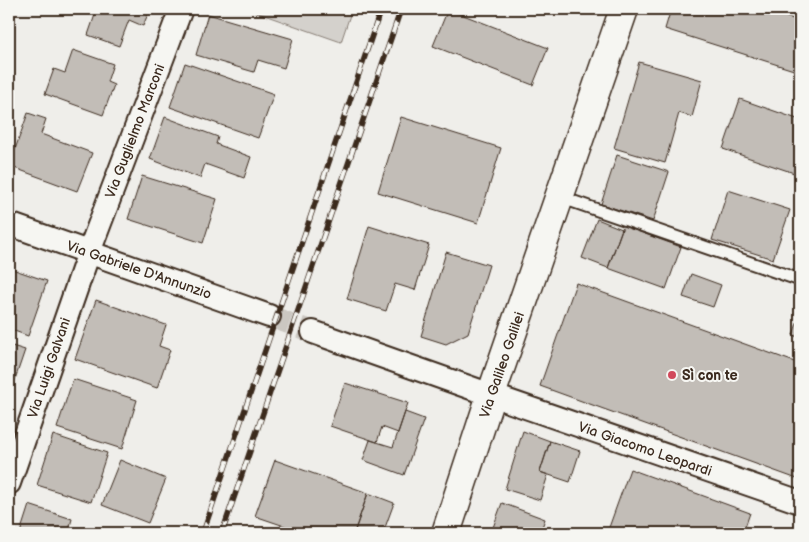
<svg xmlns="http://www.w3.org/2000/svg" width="809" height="542" font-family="'Balsamiq Sans',sans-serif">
  <rect width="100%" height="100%" fill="#efeeea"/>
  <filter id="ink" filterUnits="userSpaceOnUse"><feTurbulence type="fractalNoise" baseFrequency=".02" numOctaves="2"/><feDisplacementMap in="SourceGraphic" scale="10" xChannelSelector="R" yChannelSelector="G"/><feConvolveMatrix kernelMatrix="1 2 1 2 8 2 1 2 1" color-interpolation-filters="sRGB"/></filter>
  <g filter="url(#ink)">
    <path fill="#d4d1cc" stroke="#887e75" d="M247 9H352L341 42Z"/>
    <path fill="#c2bdb7" stroke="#3b2a1e" d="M97 9H150L143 26 129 20 119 46 88 35Z
      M448 9 548 48 533 85 433 46Z
      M671 9H761L800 21V72L665 29Z
      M208 14 293 39 284 68 258 60 254 72 196 55Z
      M73 50 113 64 107 82 114 85 103 115 45 94 54 69 65 73Z
      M639 62 702 80 692 117 679 113 665 163 614 148Z
      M185 63 274 94 258 138 170 107Z
      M740 99 800 120V175L723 149Z
      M28 113 46 119 41 134 92 153 77 191 9 166Z
      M165 117 218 137 216 144 251 157 244 178 205 164 200 178 150 159Z
      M401 117 501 148 478 223 378 192Z
      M617 155 669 172 653 221 601 204Z
      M142 176 217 199 203 243 128 219Z
      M728 190 790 210 773 259 712 240Z
      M597 219 622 229 608 268 582 258Z
      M369 226 429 245 415 290 395 284 386 311 347 299Z
      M623 226 681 247 666 289 608 268Z
      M446 252 489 265 468 333 446 344 421 336Z
      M9 268 47 281 28 336 9 329Z
      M691 274 721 285 713 307 683 297Z
      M576 283 800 364V480L540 386Z
      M96 300 166 325 159 346 170 350 157 388 75 359Z
      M800 314V338L793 335Z
      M9 345 25 350 9 397Z
      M73 379 137 400 122 449 57 428Z
      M345 383 408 403 398 433 382 427 377 442 330 426Z
      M405 412 424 419 404 475 363 460 370 440 393 447Z
      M523 431 550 441 540 472 548 475 540 500 505 489Z
      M53 435 107 453 91 502 37 485Z
      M550 441 580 451 570 482 540 472Z
      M120 460 166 479 148 523 102 505Z
      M275 460 368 493 354 533H305L255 516Z
      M630 469 750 513 743 533H607Z
      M368 493 394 503 383 533H354Z
      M502 503 545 519 540 533H491Z
      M29 505 72 519 69 530 79 533H20Z"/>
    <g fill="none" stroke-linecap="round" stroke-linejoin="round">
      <path stroke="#cbc7c1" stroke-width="22" stroke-dasharray="22 11" stroke-linecap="butt" d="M269 316 313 332"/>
      <defs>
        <path id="lane" d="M560 197 800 280"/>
        <path id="street" d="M9 224 269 316
          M313 332 491 395 800 502
          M9 483 89 252 181 9"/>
        <path id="primary" d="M446 533 491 395 624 9"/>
      </defs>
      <use href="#lane" stroke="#3b2a1e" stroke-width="15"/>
      <use href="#street" stroke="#3b2a1e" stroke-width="26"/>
      <use href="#primary" stroke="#3b2a1e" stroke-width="31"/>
      <use href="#lane" stroke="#f6f6f2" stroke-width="11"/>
      <use href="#street" stroke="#f6f6f2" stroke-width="22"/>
      <use href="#primary" stroke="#f6f6f2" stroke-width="28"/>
      <defs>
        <path id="rail" d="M203 533 381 9
          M222 533 401 9"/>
      </defs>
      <use href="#rail" stroke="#3b2a1e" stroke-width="5.5"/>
      <use href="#rail" stroke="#f6f6f2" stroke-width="4" stroke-dasharray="11" stroke-linecap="butt"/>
    </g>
  </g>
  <circle fill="#d1495b" stroke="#f6f6f2" stroke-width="2" cx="672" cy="375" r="5"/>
  <g text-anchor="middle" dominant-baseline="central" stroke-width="4" stroke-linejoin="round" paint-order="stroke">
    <g font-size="14" fill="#3b2a1e" stroke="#f6f6f2">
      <text transform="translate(135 131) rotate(-69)">Via Guglielmo Marconi</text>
      <text transform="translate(139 270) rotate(19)">Via Gabriele D'Annunzio</text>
      <text transform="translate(502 365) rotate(-71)">Via Galileo Galilei</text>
      <text transform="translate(49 368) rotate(-71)">Via Luigi Galvani</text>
      <text transform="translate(645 449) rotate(19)">Via Giacomo Leopardi</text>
    </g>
    <g font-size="14" font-weight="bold" fill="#3b2a1e" stroke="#f6f6f2" text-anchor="start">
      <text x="682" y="375">Sì con te</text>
    </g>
  </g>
  <rect width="809" height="542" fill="none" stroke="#f6f6f2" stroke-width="30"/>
  <rect x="15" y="15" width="779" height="512" fill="none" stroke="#3b2a1e" stroke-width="2" filter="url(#ink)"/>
</svg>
